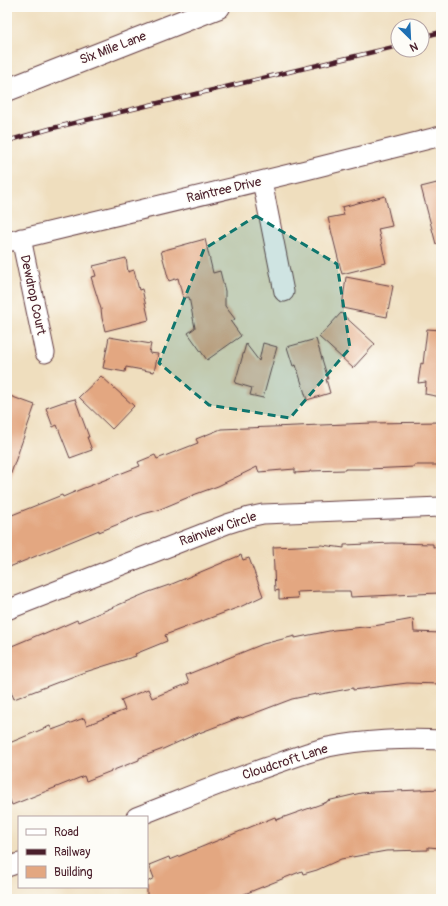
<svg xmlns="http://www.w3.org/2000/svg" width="448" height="906" font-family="Pangolin,sans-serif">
  <rect width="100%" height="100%" fill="#fdfcf7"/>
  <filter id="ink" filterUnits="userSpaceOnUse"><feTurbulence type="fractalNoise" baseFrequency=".025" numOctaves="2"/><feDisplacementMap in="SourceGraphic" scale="8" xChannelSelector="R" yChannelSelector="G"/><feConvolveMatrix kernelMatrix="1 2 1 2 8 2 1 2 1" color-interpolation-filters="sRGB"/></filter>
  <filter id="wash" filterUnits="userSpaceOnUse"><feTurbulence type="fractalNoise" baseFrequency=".012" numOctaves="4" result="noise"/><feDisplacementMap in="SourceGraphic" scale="16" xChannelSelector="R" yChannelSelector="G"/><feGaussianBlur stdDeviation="0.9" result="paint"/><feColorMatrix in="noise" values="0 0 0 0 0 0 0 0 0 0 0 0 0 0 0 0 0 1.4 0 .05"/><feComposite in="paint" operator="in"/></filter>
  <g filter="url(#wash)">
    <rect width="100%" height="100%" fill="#efdebe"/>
    <g id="blocks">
      <path fill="#e3a781" d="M441 182V243L436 244 421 187Z
        M385 196 392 226 378 229 386 263 342 274 328 218 344 215 342 207Z
        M205 239 213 273 220 271 225 291V306L235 319 231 322 241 336 207 360 188 333 195 328 189 297 183 298 178 278 169 281 161 251Z
        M126 258 128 272 134 270 139 290 142 289 149 320 105 331 102 318 101 309 91 277 96 276 93 266Z
        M346 277 393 286 387 317 342 308Z
        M341 313 375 344 353 368 319 337Z
        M427 329 441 330V397L425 394 426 382 418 383 421 363 423 364Z
        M109 337 151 344 149 353 158 354 154 372 126 367 125 372 103 368Z
        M316 339 328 379H326L330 393 307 400 296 365 293 366 287 347Z
        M263 343 277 347 263 398 250 395 252 388 235 383 246 344 259 361Z
        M101 376 134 406 112 429 79 397Z
        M10 396 35 405 9 479H7V405Z
        M75 399 89 437H87L92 450 70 458 57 425 53 427 46 408 63 402Z
        M441 422V465H414V467L368 469H345V470L310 471V472L295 473V469L259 472 257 467 218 486 196 494 158 510 143 514 99 532V530L7 568V517L62 495 63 497 79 490 140 466 138 462 155 455 157 459 198 443 196 439 221 429 372 423Z
        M392 543 433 544V547L440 546 441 587H439V593L351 597 350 591H321L297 592 298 598 279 599V590L275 591 273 547 322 545 344 548V545Z
        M241 555 243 560 249 558 263 596 242 606 165 635 167 641 135 654 136 656 82 673 14 699 7 682V648L43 633V635L77 620 78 622 149 592 172 584Z
        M413 619 414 632 441 633V684L407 683 353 690V688L316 695V694L292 699 242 718 241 717 194 735 163 749 139 758V760L86 781 84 776 12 805 7 792V744L50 726 52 730 84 718 87 725 125 710 121 700 148 689 152 698 189 683 186 675 263 644 295 636V638L334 630 374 626Z
        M441 789V848L428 847V850L386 851 341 859 317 870 303 874 302 871 232 899H147V882L154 878 149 865 169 857 170 860 275 817 276 820 327 802V801L361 793 373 792Z"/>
    </g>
  </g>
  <g filter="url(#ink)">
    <use href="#blocks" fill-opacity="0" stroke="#633c41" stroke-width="1"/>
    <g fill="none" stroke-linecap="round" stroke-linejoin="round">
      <defs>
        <path id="minor" d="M262 181 284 292
          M21 238 45 353
          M7 242 306 170 441 136
          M7 610 227 524 249 517 263 514 441 507
          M136 817C180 800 223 782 267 767 287 760 308 752 328 747 361 740 407 738 441 740
          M7 867 19 863"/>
        <path id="tertiary" d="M7 90 219 7"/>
      </defs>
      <use href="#minor" stroke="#633c41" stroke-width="21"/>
      <use href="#tertiary" stroke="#633c41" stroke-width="24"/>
      <use href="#minor" stroke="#fff" stroke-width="19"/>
      <use href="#tertiary" stroke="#fff" stroke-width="22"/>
      <defs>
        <path id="rail" d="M422 37 441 32
          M7 141 53 128 398 46"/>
      </defs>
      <use href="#rail" stroke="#4a1f2b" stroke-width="4.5"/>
      <use href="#rail" stroke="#fdfcf7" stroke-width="3" stroke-dasharray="9" stroke-linecap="butt"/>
    </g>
  </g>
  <path fill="#0f766e" fill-opacity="0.2" stroke="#0f766e" stroke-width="3" stroke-dasharray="8 5" stroke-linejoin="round" d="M256 216 337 264 350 348 290 418 209 405 159 363 204 249Z"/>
  <g text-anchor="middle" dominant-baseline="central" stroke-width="3" stroke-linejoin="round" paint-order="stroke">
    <g font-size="13" fill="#4a1f2b" stroke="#fdfcf7">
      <text transform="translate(113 48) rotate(-21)">Six Mile Lane</text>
      <text transform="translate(224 190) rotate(-13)">Raintree Drive</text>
      <text transform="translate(33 295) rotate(78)">Dewdrop Court</text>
      <text transform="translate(218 529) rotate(-19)">Rainview Circle</text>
      <text transform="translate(285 762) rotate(-18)">Cloudcroft Lane</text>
    </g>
  </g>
  <rect width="448" height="906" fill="none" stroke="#fdfcf7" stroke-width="24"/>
  <rect x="18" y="816" width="130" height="72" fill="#fdfcf7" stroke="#b5a4a5"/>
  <rect x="26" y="829" width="20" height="6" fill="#ffffff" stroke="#b5a4a5"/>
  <text x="54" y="836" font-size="12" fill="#4a1f2b">Road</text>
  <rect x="26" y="849" width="20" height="6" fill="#4a1f2b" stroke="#b5a4a5"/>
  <text x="54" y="856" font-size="12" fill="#4a1f2b">Railway</text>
  <rect x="26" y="866" width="20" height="12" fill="#e3a781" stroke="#b5a4a5"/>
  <text x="54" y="876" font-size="12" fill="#4a1f2b">Building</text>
  <g transform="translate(410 38) rotate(156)"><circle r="19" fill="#fdfcf7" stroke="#b5a4a5"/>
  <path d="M0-3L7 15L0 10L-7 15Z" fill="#1f6fb2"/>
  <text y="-6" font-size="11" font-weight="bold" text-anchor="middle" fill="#4a1f2b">N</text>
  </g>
</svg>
